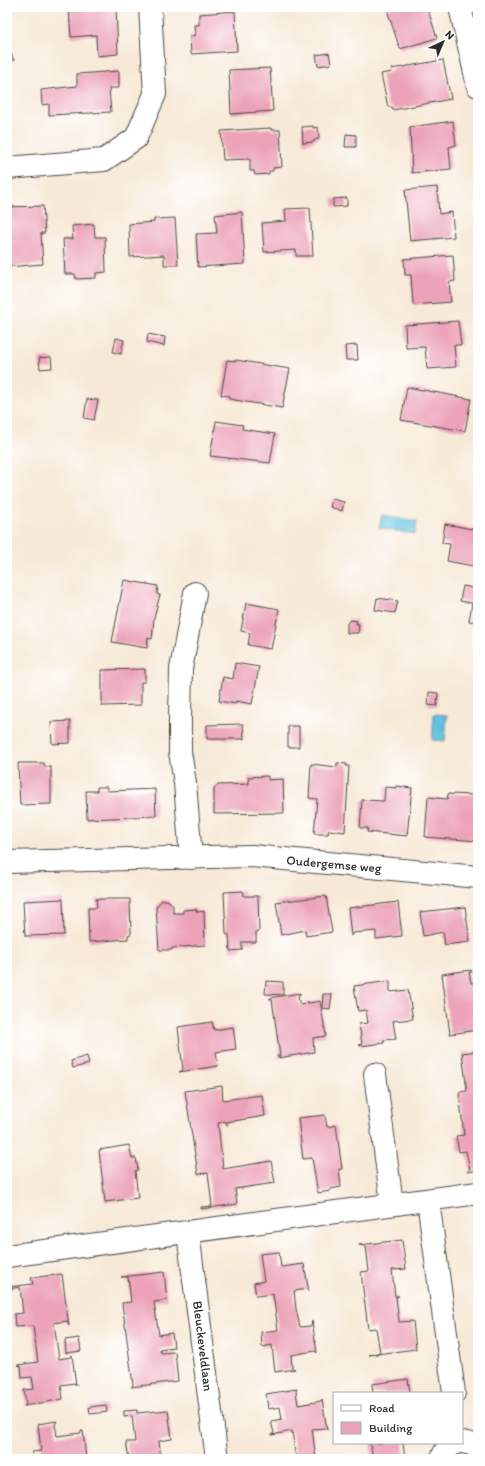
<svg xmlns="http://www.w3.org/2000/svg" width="485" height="1466" font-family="Itim,sans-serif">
  <rect width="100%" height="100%" fill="#fff"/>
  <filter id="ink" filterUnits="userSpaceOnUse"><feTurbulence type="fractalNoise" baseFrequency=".025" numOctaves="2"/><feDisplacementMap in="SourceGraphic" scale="8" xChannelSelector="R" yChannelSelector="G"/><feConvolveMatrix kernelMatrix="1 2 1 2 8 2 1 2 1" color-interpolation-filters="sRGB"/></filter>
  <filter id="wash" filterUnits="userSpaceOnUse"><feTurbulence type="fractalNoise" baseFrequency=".012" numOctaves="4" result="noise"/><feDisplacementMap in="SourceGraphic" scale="16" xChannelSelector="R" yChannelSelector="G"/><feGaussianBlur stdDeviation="0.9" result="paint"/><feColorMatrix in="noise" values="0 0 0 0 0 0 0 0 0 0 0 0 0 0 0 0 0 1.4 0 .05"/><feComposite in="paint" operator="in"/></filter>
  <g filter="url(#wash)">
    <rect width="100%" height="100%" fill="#f7e9d7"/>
    <path fill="#61c1e0" stroke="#467686" d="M382 515 417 521 415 534 379 528Z
      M434 714 447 715 445 741 432 740Z"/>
    <g id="blocks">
      <path fill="#eca3b9" d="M116 7 118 54 97 56 96 35 71 37 69 10 85 9V11H91V8Z
        M386 7H427L437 38 400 49Z
        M235 11 237 51 191 54 190 36 195 35 194 25H199V14Z
        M9 51 14 60 7 64V52Z
        M329 53 331 64 318 66 316 55Z
        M443 60 451 99 393 110 392 107H388L381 74 392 72 391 69Z
        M270 68 273 111 231 114 229 70Z
        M119 71V88H109L111 112 49 115V104L42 105 41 90 77 86V74Z
        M7 72H11V85H7Z
        M453 121 456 145 449 147 451 169 412 173 410 127Z
        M313 126V128L318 127 319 139 314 140V142L303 143 302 127Z
        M271 128V130H280L282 167 273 168V171H269V174L255 175 254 171H250V159L223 160 221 131Z
        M346 134 356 135V147H345Z
        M437 187 439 214 452 212 454 237 410 241 405 190Z
        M347 198V206L333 207V199Z
        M43 206 45 233H41L43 264 7 267V207Z
        M310 208 313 256H296V250L264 252 262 223 286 221 285 209Z
        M242 212 245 264 198 267 196 234 217 233 215 215Z
        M175 218 178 265H164V255L130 257 129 224 154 222V219Z
        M94 224 95 237H105L106 272 96 273V278L76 279 75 274H65L63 239H73L72 226Z
        M453 255 455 281 449 282 451 302 413 305 411 275H405L404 259Z
        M458 321 461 345H454L456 367 427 369 425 347 406 348 405 325Z
        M148 334 165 337 164 346 147 342Z
        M116 338 124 340 121 354 113 352Z
        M357 345 358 360H346L345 346Z
        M51 357 52 368 40 369 39 358Z
        M227 360 236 361V360L290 369 282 408 229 399V396L221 395Z
        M407 387 471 399 465 431 401 420Z
        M87 399 98 400 94 420 84 418Z
        M216 421 243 425 242 429 275 434 270 463 210 456Z
        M332 499 344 502 342 511 330 507Z
        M445 524 478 530V567L447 561 450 544 442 543Z
        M124 580 158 586 157 594 160 595 154 618 152 639 148 638 147 648 112 642Z
        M463 586 478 589V622L469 621 472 603 460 601Z
        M377 598 398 601 395 613 375 610Z
        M246 603 279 609 271 649 248 645 250 633 241 631Z
        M350 620 357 621 356 624H359L358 633H347V623Z
        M235 663 259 667 252 704 236 701V704L219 701 223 677 233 679Z
        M145 669V682H141V705L102 706V670Z
        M429 692 438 693 437 706 428 705Z
        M70 721V743L52 744 51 722Z
        M243 724 244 739H207V725Z
        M288 726H299V747H288Z
        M18 763H44L45 767H51V804L20 805Z
        M337 763 347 764 346 766H349L345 832 329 830 328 834H314L317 799 309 798 311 764 337 767Z
        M268 776V780L283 779 284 813 214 814V788L218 785 249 784 248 777Z
        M396 786 412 788 407 836 367 832 368 828H360L362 800 384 801 385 787 396 788Z
        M97 787H107V791L155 789 156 816 87 819 86 791H97Z
        M448 794 478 795V841L425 837 428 797 447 799Z
        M243 891 244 896H258L259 932H256V942H242V950L230 951 229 935 226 934 224 892Z
        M326 896 332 932 306 936 305 930 281 935 276 902Z
        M63 899 64 935 25 936 23 901Z
        M96 899H130L131 934 128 935V939L89 942 88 908H97Z
        M162 900H167L170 902 173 906V913H183V910L196 909 197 912 204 911 205 945 172 948V950H159L156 907Z
        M398 902 402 936 376 939V931L353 933 351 936 348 908Z
        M465 907 470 942 445 945 443 932 423 936 420 912Z
        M471 970 472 972H469L471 983 478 982V1030L450 1034 442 974Z
        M266 981 283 982V995L265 994Z
        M390 981V992L408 990 413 1019 393 1021 396 1039 384 1040V1043L360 1046 359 1045 362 1044 359 1024 368 1023 366 1010 358 1011 354 986Z
        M300 993V995H298L299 1002 301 1005 307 1003 308 1001V1003L320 1001 326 1036 313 1038 314 1052 278 1058 277 1056H280L272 999 270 1000V998Z
        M323 994H332L330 1009 322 1008Z
        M212 1022 214 1030 233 1027 236 1049 216 1052 218 1066 179 1072 183 1070 178 1027Z
        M478 1051V1170L467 1172 470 1170 466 1151 459 1152 456 1136 464 1135 459 1092 467 1091 462 1053Z
        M87 1056 89 1064 73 1068 71 1061Z
        M222 1086 223 1100 262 1095 265 1116 227 1122V1126L225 1121 218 1123 223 1169 271 1161 275 1183 235 1189 237 1204 201 1209V1207L212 1206 208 1173 198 1174 185 1091Z
        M325 1115 327 1127 336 1125 342 1169H339L341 1187 330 1189V1191L318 1193 312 1158 303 1159 298 1118Z
        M129 1145 132 1158H136L138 1170 135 1171 138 1198 105 1202 99 1150Z
        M402 1240 406 1269 392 1270 395 1296H399L396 1297 399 1322 413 1321 416 1349 369 1355 380 1352 376 1328 368 1329 361 1272 369 1271 366 1246 359 1245Z
        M279 1252 281 1267 304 1264 309 1292 307 1289 294 1291 296 1309 300 1327 311 1326 312 1321 317 1353 315 1351 291 1355 292 1368 295 1369 275 1372 272 1345 262 1347 261 1332 278 1330 273 1294 256 1296 254 1283 264 1281 260 1254Z
        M164 1272 167 1300 154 1302 159 1335 172 1333 174 1347 160 1349 161 1353 175 1352 178 1381 131 1387 133 1385 122 1303 131 1302 128 1277H121Z
        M62 1274 69 1326 67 1321 54 1323 59 1359 71 1357 72 1355 76 1385 74 1383 61 1385 63 1399 24 1406 26 1404 24 1390 34 1389 32 1377 22 1378 21 1366 18 1365 38 1362 33 1326 15 1327 14 1314 23 1313 20 1287 8 1289V1287L33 1284 31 1278Z
        M79 1338 81 1351 66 1353 65 1340Z
        M408 1379 410 1393H373L372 1384Z
        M297 1389 296 1391 298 1405 321 1401 322 1399 327 1430 325 1428 312 1429 316 1459H296L292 1431 272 1435V1434L274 1433 271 1421 282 1419 280 1407 268 1409 266 1394Z
        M106 1405 107 1412 90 1414 89 1407Z
        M137 1410V1413L168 1410 172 1439 159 1441 161 1459H129L126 1442H135L132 1416 124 1417V1411Z
        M57 1421 55 1424 57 1436 81 1433V1431H83L86 1459H33L32 1452 41 1451 38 1424Z
        M370 1443H403L405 1459H373Z"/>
    </g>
  </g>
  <g filter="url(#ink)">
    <use href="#blocks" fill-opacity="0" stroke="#4a4845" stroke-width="1"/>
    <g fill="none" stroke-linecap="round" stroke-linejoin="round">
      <defs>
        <path id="street" d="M460 7 478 86
          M7 168 104 160 136 138 155 94 150 7
          M191 858 185 783 180 752V718L181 669 195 593
          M7 862 252 856 478 877
          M375 1074 392 1204
          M428 1200 454 1393
          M188 1233 217 1459
          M7 1256 478 1193
          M462 1442 472 1444 478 1448
          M441 1459 447 1448 456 1443"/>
      </defs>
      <use href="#street" stroke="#4a4845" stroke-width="24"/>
      <use href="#street" stroke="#fff" stroke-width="22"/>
    </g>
  </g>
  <g text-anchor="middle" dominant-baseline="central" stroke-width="3.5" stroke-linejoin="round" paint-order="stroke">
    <g font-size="13" fill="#2b2b2b" stroke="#fff">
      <text transform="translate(334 864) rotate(5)">Oudergemse weg</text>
      <text transform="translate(203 1346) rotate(83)">Bleuckeveldlaan</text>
    </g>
  </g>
  <rect width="485" height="1466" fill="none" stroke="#fff" stroke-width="24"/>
  <rect x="333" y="1392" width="130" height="52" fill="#ffffff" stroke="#aaaaaa"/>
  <rect x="341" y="1405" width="20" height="6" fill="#ffffff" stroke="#aaaaaa"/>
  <text x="369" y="1412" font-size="12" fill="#2b2b2b">Road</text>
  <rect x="341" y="1422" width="20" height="12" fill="#eca3b9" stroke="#aaaaaa"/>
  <text x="369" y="1432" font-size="12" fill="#2b2b2b">Building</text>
  <g transform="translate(443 42) rotate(44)" stroke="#ffffff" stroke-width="3" paint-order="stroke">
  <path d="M0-3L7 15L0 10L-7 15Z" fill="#2b2b2b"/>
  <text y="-6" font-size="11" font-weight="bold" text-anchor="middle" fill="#2b2b2b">N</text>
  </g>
</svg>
